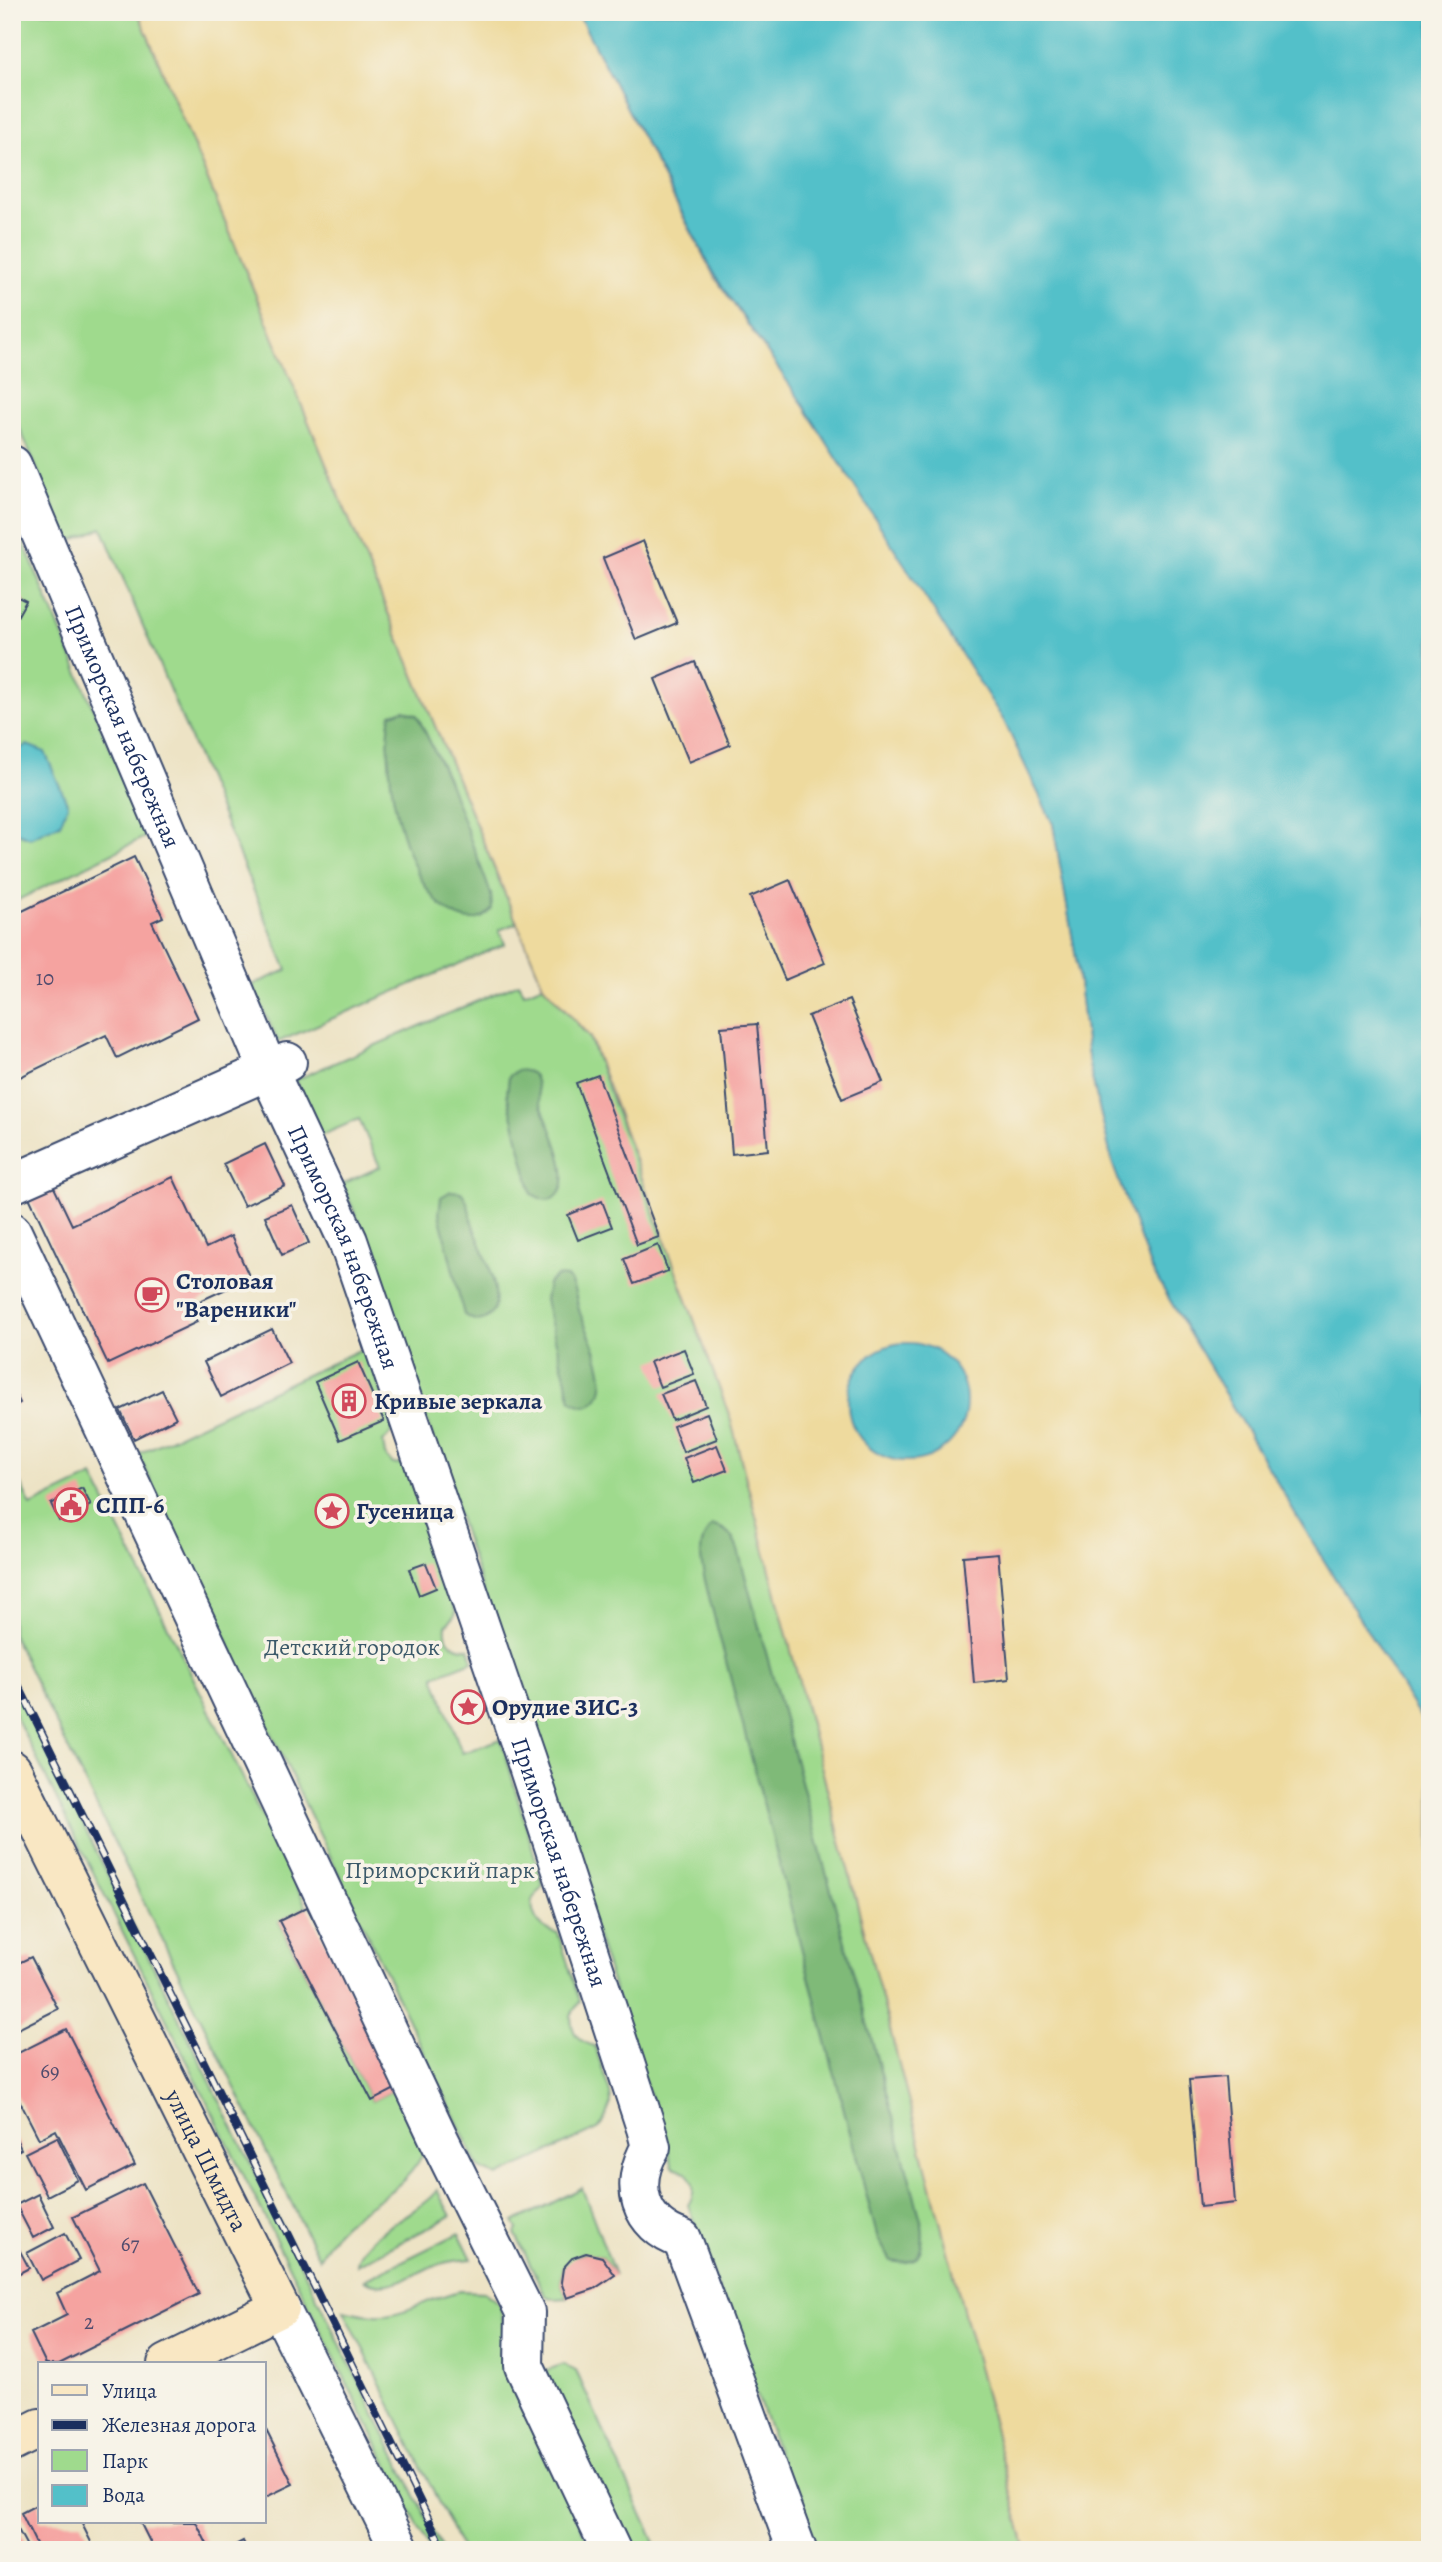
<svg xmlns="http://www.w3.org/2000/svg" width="1442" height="2562" font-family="Alegreya,serif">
  <rect width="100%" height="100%" fill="#f7f3e8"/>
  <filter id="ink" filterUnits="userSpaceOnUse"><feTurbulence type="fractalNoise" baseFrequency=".0143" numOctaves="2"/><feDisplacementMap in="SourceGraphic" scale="14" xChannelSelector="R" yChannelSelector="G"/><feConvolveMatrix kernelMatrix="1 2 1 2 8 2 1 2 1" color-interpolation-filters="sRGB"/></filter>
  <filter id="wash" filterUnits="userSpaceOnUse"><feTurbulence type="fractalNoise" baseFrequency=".00686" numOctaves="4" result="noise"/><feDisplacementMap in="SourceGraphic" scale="28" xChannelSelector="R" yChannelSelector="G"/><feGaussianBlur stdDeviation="1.57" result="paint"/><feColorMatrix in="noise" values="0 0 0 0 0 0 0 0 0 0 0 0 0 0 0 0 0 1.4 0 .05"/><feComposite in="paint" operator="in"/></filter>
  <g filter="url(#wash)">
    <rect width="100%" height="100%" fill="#ede3c5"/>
    <path fill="#9fda8d" stroke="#5d8476" stroke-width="2" d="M12 12H138L517 923 499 930 505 944 278 1042 252 985 287 970 102 528 68 542 12 410Z
      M12 515 147 836 12 903Z
      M519 983 524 993 543 985 589 1037 730 1417 1026 2550H813L688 2205C699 2188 692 2171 673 2167L368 1242 342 1184 380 1167 359 1119 320 1136 295 1080Z
      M366 1347 394 1430 383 1442 385 1455 393 1464 405 1465 456 1613 446 1626C444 1641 454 1649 469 1648L473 1661 434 1676 462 1753 501 1739 543 1885 532 1900C532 1919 540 1929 558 1933L580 2001 571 2015C571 2033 578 2042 595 2046L610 2093 611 2103 603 2123 598 2129 498 2176 479 2168 138 1454Z
      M12 1467 31 1506 93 1476 307 1907 279 1922 372 2101 399 2087 428 2143C403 2206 347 2199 319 2259L12 1634Z
      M12 1681 442 2550H430L12 1709Z
      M582 2188 615 2275 602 2257 581 2253 563 2268 561 2282 567 2298 552 2299 545 2295 515 2233 518 2229 514 2222Z
      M437 2190 451 2216 357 2265C358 2234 418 2216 437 2190Z
      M459 2233 472 2259C459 2260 446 2261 433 2266 411 2275 388 2293 364 2280Z
      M459 2291 484 2292 500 2304 504 2328 499 2353 592 2550H462L344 2310C399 2325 410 2304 459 2291Z
      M563 2364 576 2371 658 2549 628 2550 545 2371Z"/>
    <path fill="#7fba78" stroke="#4d746b" stroke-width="2" d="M404 710 417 715 447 777 491 894 492 909C485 918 477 922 465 919 404 903 380 766 391 714Z
      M519 1070C525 1071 530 1071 534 1076 538 1083 538 1095 540 1103 548 1123 576 1178 557 1196 548 1203 541 1199 532 1194L507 1094 509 1076Z
      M451 1191 461 1192C470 1201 469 1216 474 1228 481 1247 508 1300 489 1316 480 1324 473 1320 464 1315L439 1214 441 1197Z
      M557 1276 567 1277C576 1287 576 1301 580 1313 588 1333 615 1385 595 1401 586 1409 580 1406 571 1400L545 1300 548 1283Z
      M712 1526C727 1527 733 1537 738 1550L922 2224C925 2248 920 2268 891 2261L878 2239 708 1593C703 1570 693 1545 712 1526Z"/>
    <path fill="#eeda9e" stroke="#84847e" stroke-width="2" d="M138 12H577L714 276 798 397 1004 720 1053 824 1076 958 1089 1065 1113 1165 1151 1268 1301 1523 1430 1733V2550H1026L730 1417 590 1037 543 985Z"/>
    <path fill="#53c0c9" stroke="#377894" stroke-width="2" d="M577 12H1430V1733L1301 1523 1151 1268 1113 1165 1089 1065 1076 958 1053 824 1004 721 798 397 715 276Z
      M27 745 45 752 68 805 60 824 30 838 12 831V752Z
      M848 1402a59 59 0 1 1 118 0a59 59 0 1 1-118 0Z"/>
    <g id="blocks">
      <path fill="#f5a3a0" d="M643 541 677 623 636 640 603 558Z
        M12 594 26 601 12 626Z
        M695 662 730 745 689 762 655 679Z
        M134 857 163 917 152 922 198 1018 117 1058 106 1035 12 1081V916Z
        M790 880 825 963 785 980 750 897Z
        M849 1000 883 1082 842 1099 808 1016Z
        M757 1024 768 1150 732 1154 721 1027Z
        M598 1075 659 1237 637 1245 576 1083Z
        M265 1144 285 1186 244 1206 223 1164Z
        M173 1177 206 1248 231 1236 250 1278 189 1306 197 1322 108 1364 28 1195 52 1183 72 1225Z
        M602 1201 612 1227 578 1240 568 1215Z
        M292 1205 309 1243 282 1255 265 1216Z
        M658 1245 668 1271 634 1284 624 1259Z
        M272 1329 289 1363 221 1397 204 1362Z
        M684 1349 694 1374 660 1387 650 1362Z
        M358 1362 384 1421 340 1440 315 1382Z
        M696 1381 706 1406 672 1420 661 1394Z
        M12 1387 20 1403 12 1408Z
        M162 1390 176 1418 134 1439 120 1410Z
        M707 1413 717 1439 683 1452 673 1426Z
        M717 1445 727 1470 694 1483 684 1458Z
        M82 1488 91 1505 59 1521 51 1504Z
        M998 1553 1009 1679 974 1683 963 1556Z
        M426 1563 436 1588 419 1595 409 1569Z
        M307 1907 399 2087 372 2101 279 1921Z
        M31 1957 58 2009 12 2032V1966Z
        M66 2029 135 2165 86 2190 56 2130 39 2139 12 2086V2056Z
        M1225 2077 1235 2203 1200 2207 1189 2080Z
        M12 2130 21 2149 12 2154Z
        M57 2137 78 2180 47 2196 25 2153Z
        M143 2183 199 2294 59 2364H46L31 2333 67 2315 57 2293 100 2271 73 2217Z
        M38 2194 54 2227 33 2238 16 2205Z
        M65 2233 79 2260 41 2280 27 2253Z
        M12 2236 29 2268 12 2277Z
        M586 2253 602 2257 615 2275 594 2289 567 2298 561 2282 563 2268 572 2258Z
        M264 2426 293 2484 264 2498Z
        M40 2503V2522H81L95 2550H39L21 2513Z
        M140 2522H196L210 2550H154Z
        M15 2524 29 2550H12V2525Z
        M243 2541 247 2550H226Z"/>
    </g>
  </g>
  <g filter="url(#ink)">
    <use href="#blocks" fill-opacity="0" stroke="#3a4a6d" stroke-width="2"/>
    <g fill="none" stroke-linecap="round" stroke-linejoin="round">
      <defs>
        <g id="street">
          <path id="s1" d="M12 465 268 1070 348 1241 526 1760 646 2128 651 2147C628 2184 639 2225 682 2239L797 2550"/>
          <path d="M12 1184 287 1062"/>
          <path d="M12 1232 439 2139 525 2312 524 2366 611 2550"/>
          <path d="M280 2308 400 2550"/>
        </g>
        <g id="secondary">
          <path id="s2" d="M12 1770 280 2308 167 2364"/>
          <path d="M12 2442 40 2428"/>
        </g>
      </defs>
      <use href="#street" stroke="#3a4a6d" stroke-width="42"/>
      <use href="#secondary" stroke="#3a4a6d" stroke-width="42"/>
      <use href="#street" stroke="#fff" stroke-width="38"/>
      <use href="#secondary" stroke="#f9e7c3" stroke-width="38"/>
      <defs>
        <path id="rail" d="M12 1672 444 2550"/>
      </defs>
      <use href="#rail" stroke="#1b2f5e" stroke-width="8"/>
      <use href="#rail" stroke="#f7f3e8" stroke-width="5" stroke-dasharray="16" stroke-linecap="butt"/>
    </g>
  </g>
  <defs>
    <symbol id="cafe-ring" viewBox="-11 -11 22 22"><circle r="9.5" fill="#f7f3e8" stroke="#d1495b" stroke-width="1.5"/><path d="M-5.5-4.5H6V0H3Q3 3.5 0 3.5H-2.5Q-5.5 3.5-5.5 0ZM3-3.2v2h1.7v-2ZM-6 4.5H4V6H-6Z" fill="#d1495b"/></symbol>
    <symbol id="building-ring" viewBox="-11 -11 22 22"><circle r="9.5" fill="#f7f3e8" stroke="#d1495b" stroke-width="1.5"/><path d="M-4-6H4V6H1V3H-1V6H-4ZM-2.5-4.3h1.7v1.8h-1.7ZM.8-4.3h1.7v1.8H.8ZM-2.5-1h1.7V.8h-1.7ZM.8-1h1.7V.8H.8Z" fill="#d1495b"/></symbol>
    <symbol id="civic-ring" viewBox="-11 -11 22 22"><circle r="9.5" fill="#f7f3e8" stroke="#d1495b" stroke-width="1.5"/><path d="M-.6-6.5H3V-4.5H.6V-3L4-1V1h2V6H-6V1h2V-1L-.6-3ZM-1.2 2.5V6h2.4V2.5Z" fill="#d1495b"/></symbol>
    <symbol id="sight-ring" viewBox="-11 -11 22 22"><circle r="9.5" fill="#f7f3e8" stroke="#d1495b" stroke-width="1.5"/><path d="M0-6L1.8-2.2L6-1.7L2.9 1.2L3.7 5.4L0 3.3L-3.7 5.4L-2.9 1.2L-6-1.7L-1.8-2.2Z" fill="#d1495b"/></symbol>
  </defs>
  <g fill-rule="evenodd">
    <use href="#cafe-ring" x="133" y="1276" width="38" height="38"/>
    <use href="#building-ring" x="330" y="1382" width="38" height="38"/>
    <use href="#civic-ring" x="52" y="1486" width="38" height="38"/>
    <use href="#sight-ring" x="313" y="1492" width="38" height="38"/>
    <use href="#sight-ring" x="449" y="1688" width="38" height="38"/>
  </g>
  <g text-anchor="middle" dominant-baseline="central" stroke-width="7" stroke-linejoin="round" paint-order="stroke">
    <g font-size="21" fill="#524c6e">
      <text x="45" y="978">10</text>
      <text x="50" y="2071">69</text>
      <text x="130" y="2244">67</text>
      <text x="89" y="2322">2</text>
    </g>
    <g font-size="24" fill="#1b2f5e" stroke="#f7f3e8">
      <text stroke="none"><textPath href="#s1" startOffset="284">Приморская набережная</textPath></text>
      <text stroke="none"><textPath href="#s1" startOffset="850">Приморская набережная</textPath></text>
      <text stroke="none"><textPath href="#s1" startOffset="1502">Приморская набережная</textPath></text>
      <text stroke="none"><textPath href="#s2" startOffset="436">улица Шмидта</textPath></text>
    </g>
    <g font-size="24" font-weight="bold" fill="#1b2f5e" stroke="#f7f3e8" text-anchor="start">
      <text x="176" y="1281">Столовая<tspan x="176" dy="28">"Вареники"</tspan></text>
      <text x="374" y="1401">Кривые зеркала</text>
      <text x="96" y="1505">СПП-6</text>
      <text x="356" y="1511">Гусеница</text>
      <text x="492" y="1707">Орудие ЗИС-3</text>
    </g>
    <g font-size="24" fill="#3c5a6a" stroke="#f7f3e8">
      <text x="352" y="1647">Детский городок</text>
      <text x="440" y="1870">Приморский парк</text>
    </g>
  </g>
  <rect width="1442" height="2562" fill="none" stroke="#f7f3e8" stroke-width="42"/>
  <rect x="38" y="2362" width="228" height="161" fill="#f7f3e8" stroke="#9fa5b1" stroke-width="2"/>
  <rect x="52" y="2385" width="35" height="10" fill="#f9e7c3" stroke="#9fa5b1" stroke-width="2"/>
  <text x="102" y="2398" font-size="21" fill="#1b2f5e">Улица</text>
  <rect x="52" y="2420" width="35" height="10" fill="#1b2f5e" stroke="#9fa5b1" stroke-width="2"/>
  <text x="102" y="2432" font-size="21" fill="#1b2f5e">Железная дорога</text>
  <rect x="52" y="2450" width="35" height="21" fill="#9fda8d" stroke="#9fa5b1" stroke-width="2"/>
  <text x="102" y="2468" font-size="21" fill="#1b2f5e">Парк</text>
  <rect x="52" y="2485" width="35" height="21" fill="#53c0c9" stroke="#9fa5b1" stroke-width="2"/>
  <text x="102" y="2502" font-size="21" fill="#1b2f5e">Вода</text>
</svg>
